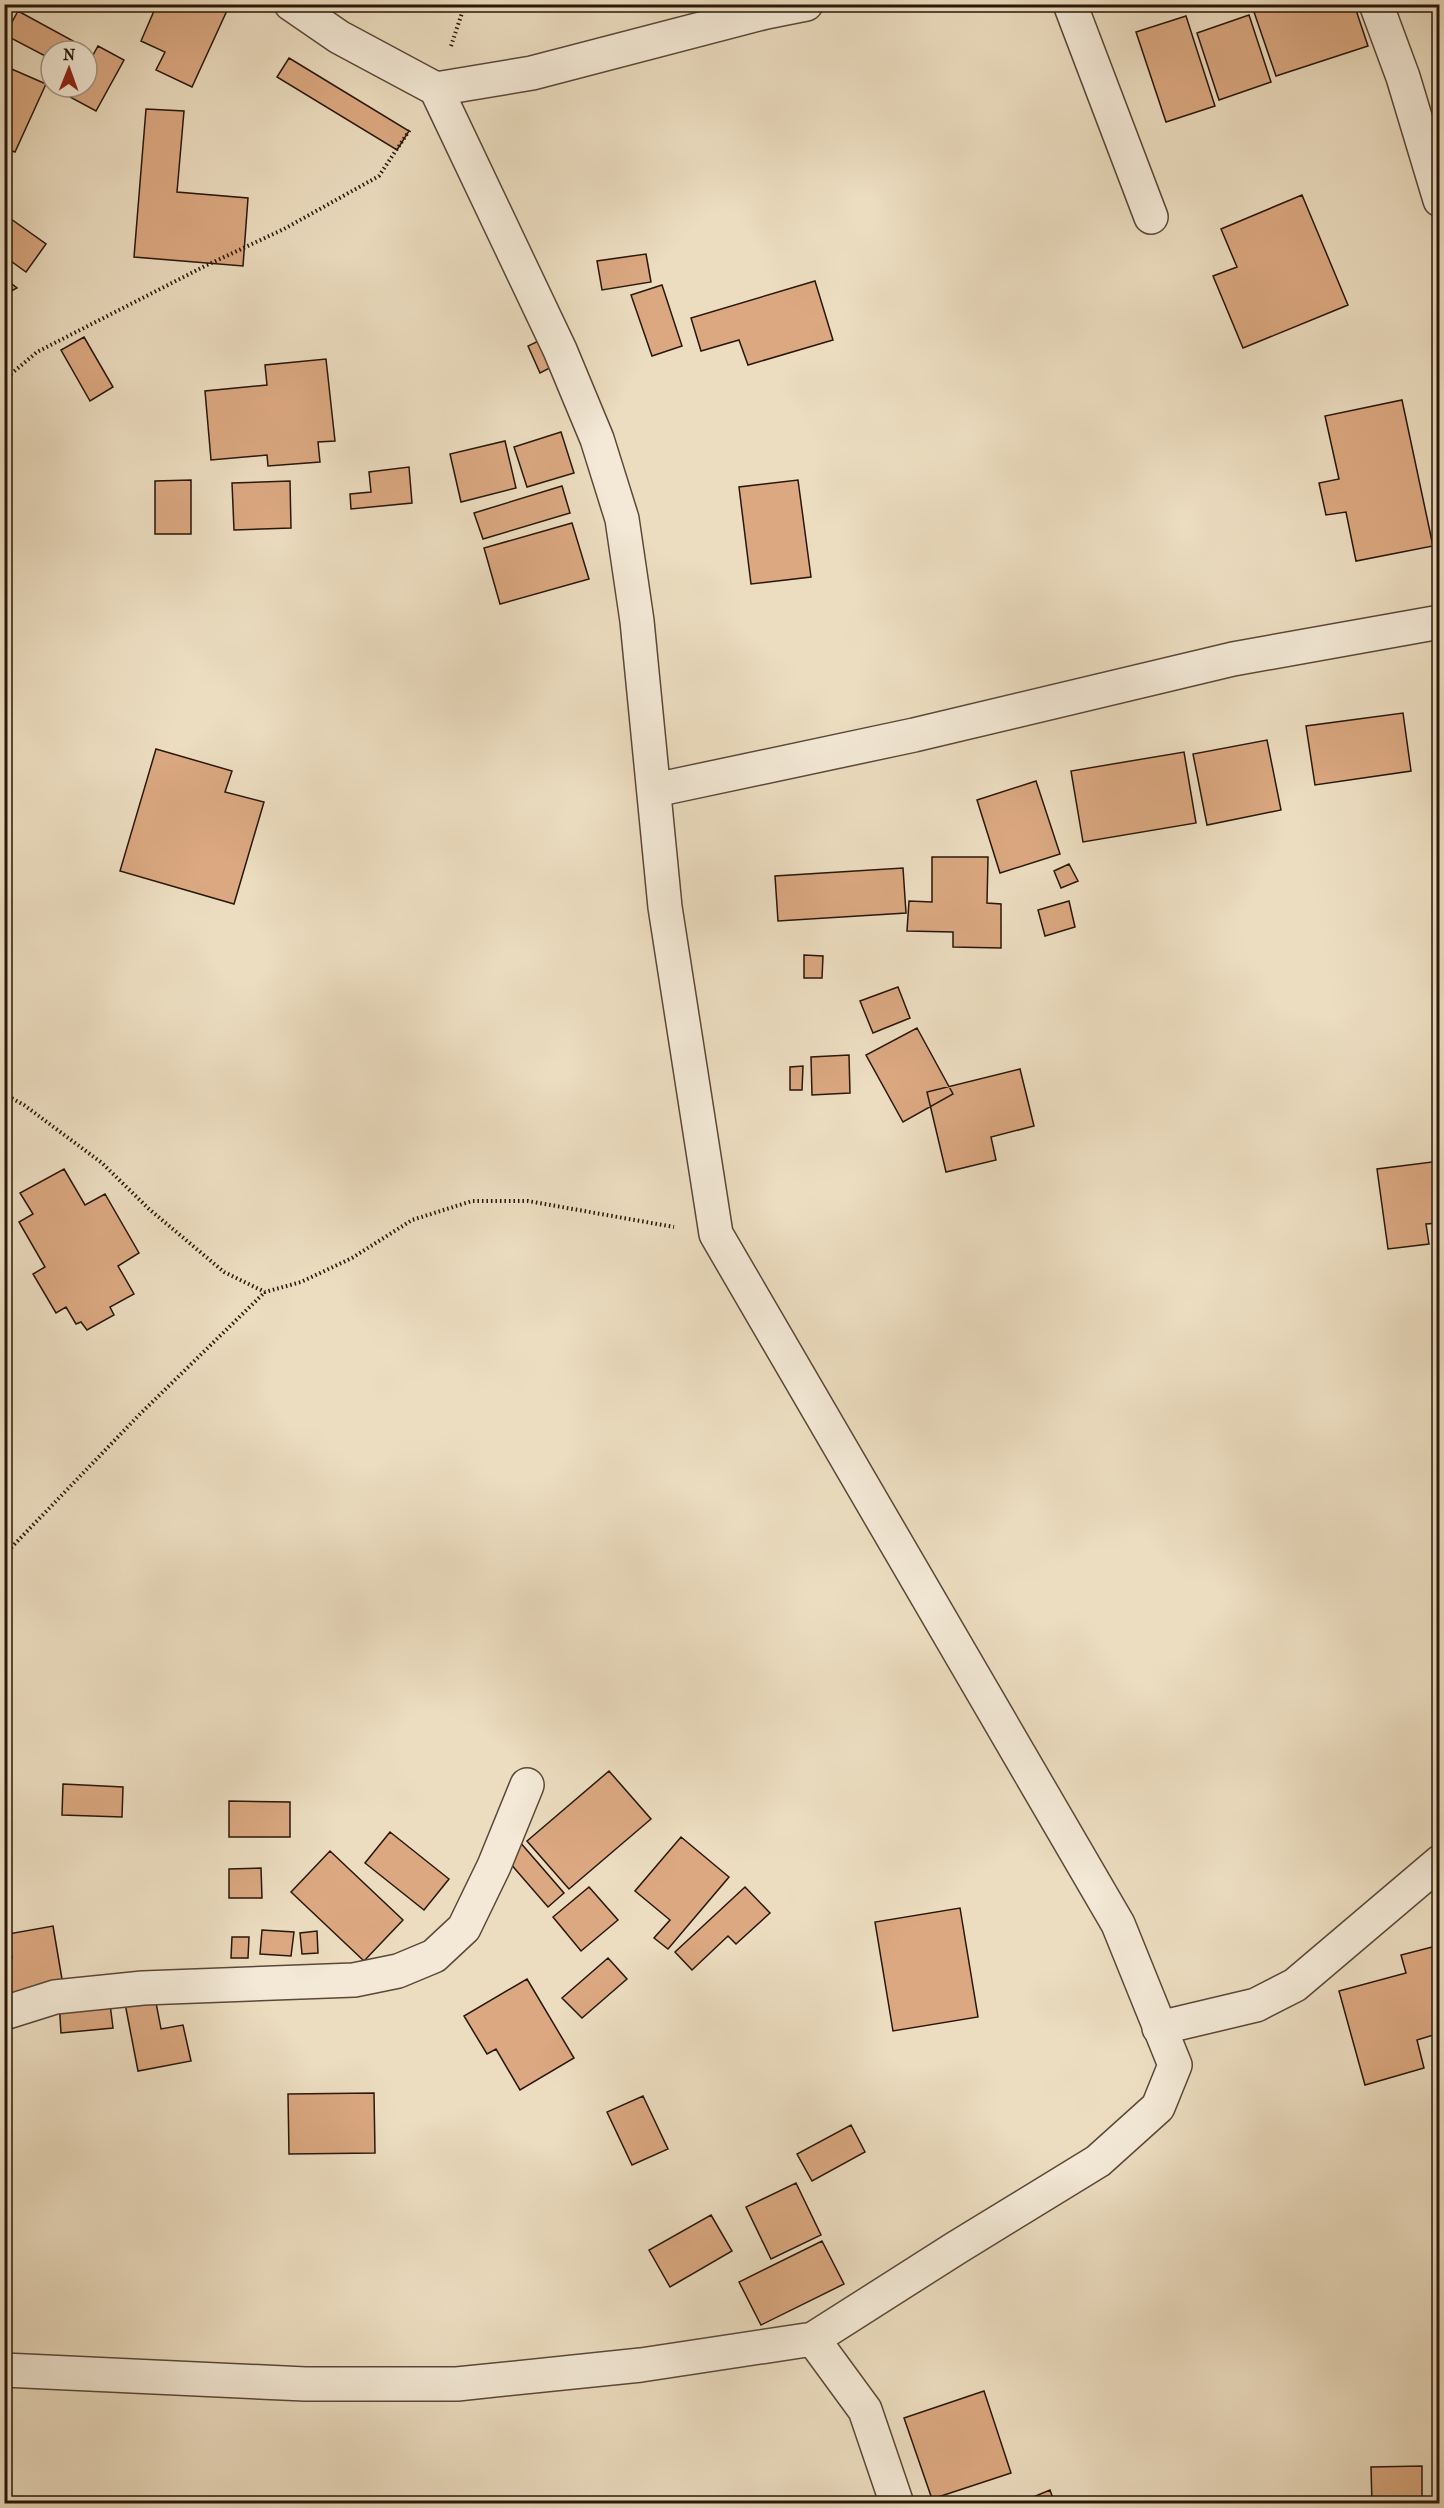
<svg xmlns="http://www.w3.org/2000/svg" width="1444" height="2508" font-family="'IM FELL French Canon',serif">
  <rect width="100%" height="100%" fill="#ecddc0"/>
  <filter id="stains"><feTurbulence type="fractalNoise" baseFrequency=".00333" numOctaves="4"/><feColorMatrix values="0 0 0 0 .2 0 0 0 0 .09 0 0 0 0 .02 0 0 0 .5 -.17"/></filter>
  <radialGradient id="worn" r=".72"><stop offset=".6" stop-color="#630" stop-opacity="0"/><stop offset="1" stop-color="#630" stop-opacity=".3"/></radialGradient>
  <path fill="#dba881" stroke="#29170a" stroke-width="1.5" d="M157 4H230L192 87 156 70 165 52 141 41Z
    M1278 4H1354L1368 46 1276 76 1254 12Z
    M18 11 75 42 70 51H51V59L5 35Z
    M1249 15 1271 82 1219 100 1197 33Z
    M1186 16 1215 106 1166 122 1136 32Z
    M98 46 124 60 96 111 70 97 75 87H87V66Z
    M289 58 409 131 397 150 277 77Z
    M7 67 46 84 15 152 4 148V71Z
    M146 109 184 111 177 192 248 198 243 266 134 257Z
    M1302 195 1348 305 1243 348 1213 276 1237 267 1221 229Z
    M4 214 46 244 26 272 4 256Z
    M646 254 651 282 602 290 597 261Z
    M4 278 17 288 4 295Z
    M815 281 833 340 748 365 739 340 701 351 691 318Z
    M662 285 682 346 652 356 631 295Z
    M561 330 573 356 540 373 528 346Z
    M84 337 113 387 90 401 61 350Z
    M326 359 335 441 318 442 320 462 268 466 267 455 211 460 205 391 267 385 265 365Z
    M1402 400 1433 546 1356 561 1346 512 1326 515 1319 483 1339 479 1325 416Z
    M561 432 574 473 527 487 514 447Z
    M505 441 516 488 461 502 450 454Z
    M409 467 412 503 351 509 350 494 371 492 369 472Z
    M191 480V534H155V481Z
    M798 480 811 577 751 584 739 487Z
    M290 481 291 528 234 530 232 483Z
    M562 486 570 513 483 539 474 513Z
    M572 523 589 579 500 604 484 548Z
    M1403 713 1411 771 1315 785 1306 726Z
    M1267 740 1281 810 1207 825 1193 754Z
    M156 749 232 771 225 792 264 802 234 904 120 871Z
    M1184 752 1196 823 1083 842 1071 771Z
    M1036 781 1060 854 1000 873 977 800Z
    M932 857H988L987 903 1001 904V948L953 947V932L907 931 909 901 932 902Z
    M1069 864 1078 881 1061 888 1054 871Z
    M903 868 906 913 778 921 775 876Z
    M1069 901 1075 927 1045 936 1038 910Z
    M804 955 823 956 822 978H804Z
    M898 987 910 1018 873 1033 860 1001Z
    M917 1028 953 1094 903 1122 866 1055Z
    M849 1055 850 1093 812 1095 811 1057Z
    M803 1066 802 1090H790V1067Z
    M1020 1069 1034 1126 991 1137 996 1160 946 1172 927 1092Z
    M1440 1161V1194L1436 1195 1440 1223 1426 1224 1429 1244 1388 1249 1377 1169Z
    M64 1169 85 1205 105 1194 139 1253 118 1266 134 1294 110 1307 114 1315 87 1330 81 1322 76 1324 66 1307 56 1313 33 1274 45 1267 19 1222 33 1214 20 1193Z
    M609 1771 651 1819 569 1889 527 1841Z
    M63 1784 123 1787 122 1817 62 1815Z
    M229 1801 290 1802V1837H229Z
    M390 1832 449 1879 424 1910 365 1863Z
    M681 1837 729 1877 668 1949 654 1938 670 1920 635 1891Z
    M519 1841 564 1893 548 1907 503 1855Z
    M330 1851 403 1920 364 1961 291 1892Z
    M261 1868 262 1898H229V1869Z
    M589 1887 618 1920 581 1951 553 1917Z
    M745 1887 770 1913 736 1944 728 1936 692 1970 675 1952Z
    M960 1908 978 2017 893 2031 875 1922Z
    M53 1926 64 1991 4 2002V1959L12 1958 8 1934Z
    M262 1930 294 1932 291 1956 260 1954Z
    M317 1931 318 1953 302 1954 300 1933Z
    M232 1937H249L248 1958H231Z
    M1440 1945V2033L1417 2040 1424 2068 1365 2085 1339 1991 1406 1973 1401 1955Z
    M608 1958 627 1979 582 2018 562 1998Z
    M527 1979 574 2058 520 2090 496 2049 487 2054 464 2016Z
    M153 1987 161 2029 183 2025 191 2061 138 2071 123 1993Z
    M109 1996 113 2028 61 2033 59 2001Z
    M374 2093 375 2153 289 2154 288 2094Z
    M643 2096 668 2149 632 2165 607 2112Z
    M851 2125 865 2152 812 2181 797 2154Z
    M796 2183 821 2235 771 2259 746 2207Z
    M711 2215 732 2251 670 2287 649 2250Z
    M822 2241 844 2284 761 2325 739 2282Z
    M984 2391 1011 2473 932 2499 904 2418Z
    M1422 2466V2504H1372L1371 2467Z
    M1050 2490 1055 2504H1016Z"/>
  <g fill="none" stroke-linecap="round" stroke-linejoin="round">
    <defs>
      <path id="minor" d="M291 4 339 37 436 89 532 73 766 12 806 4
        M1070 4 1151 217
        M1376 4 1403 77 1440 200
        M655 790 914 735 1233 659 1440 622
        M4 2013 55 1997 143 1988 354 1980 398 1971 434 1956 464 1928 494 1866 527 1785
        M1159 2028 1256 2005 1295 1985 1440 1862
        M813 2339 865 2410 897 2504
        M4 2370 305 2384H457L641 2365 813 2339 956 2248 1098 2161 1158 2107 1175 2065 1118 1924 716 1234 665 907 637 621 622 519 597 439 560 350 436 89"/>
    </defs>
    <use href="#minor" stroke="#5a4838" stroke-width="36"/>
    <path stroke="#29170a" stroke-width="4" stroke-dasharray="1.5 3" stroke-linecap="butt" d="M451 46 465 4
      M4 380 37 352 205 266 284 229 379 176 411 128
      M4 1094 24 1105 102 1163 149 1209 224 1272 265 1292 301 1282 352 1258 412 1220 472 1201H528L674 1227
      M8 1551 139 1415 265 1292"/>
    <use href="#minor" stroke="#f3e9d6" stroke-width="33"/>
  </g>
  <rect width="1444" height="2508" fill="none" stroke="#ecddc0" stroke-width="24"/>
  <rect x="6" y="6" width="1432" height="2496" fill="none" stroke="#29170a" stroke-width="3"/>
  <rect x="12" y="12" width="1420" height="2484" fill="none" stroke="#29170a" stroke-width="1.5"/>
  <g transform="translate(69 69) rotate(1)"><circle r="28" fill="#f3e9d6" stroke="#a29584" stroke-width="1.5"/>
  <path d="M0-4.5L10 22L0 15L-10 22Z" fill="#8f2418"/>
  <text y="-9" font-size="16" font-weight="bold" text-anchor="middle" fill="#29170a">N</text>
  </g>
  <rect width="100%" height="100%" filter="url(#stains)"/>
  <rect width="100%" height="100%" fill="url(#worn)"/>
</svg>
